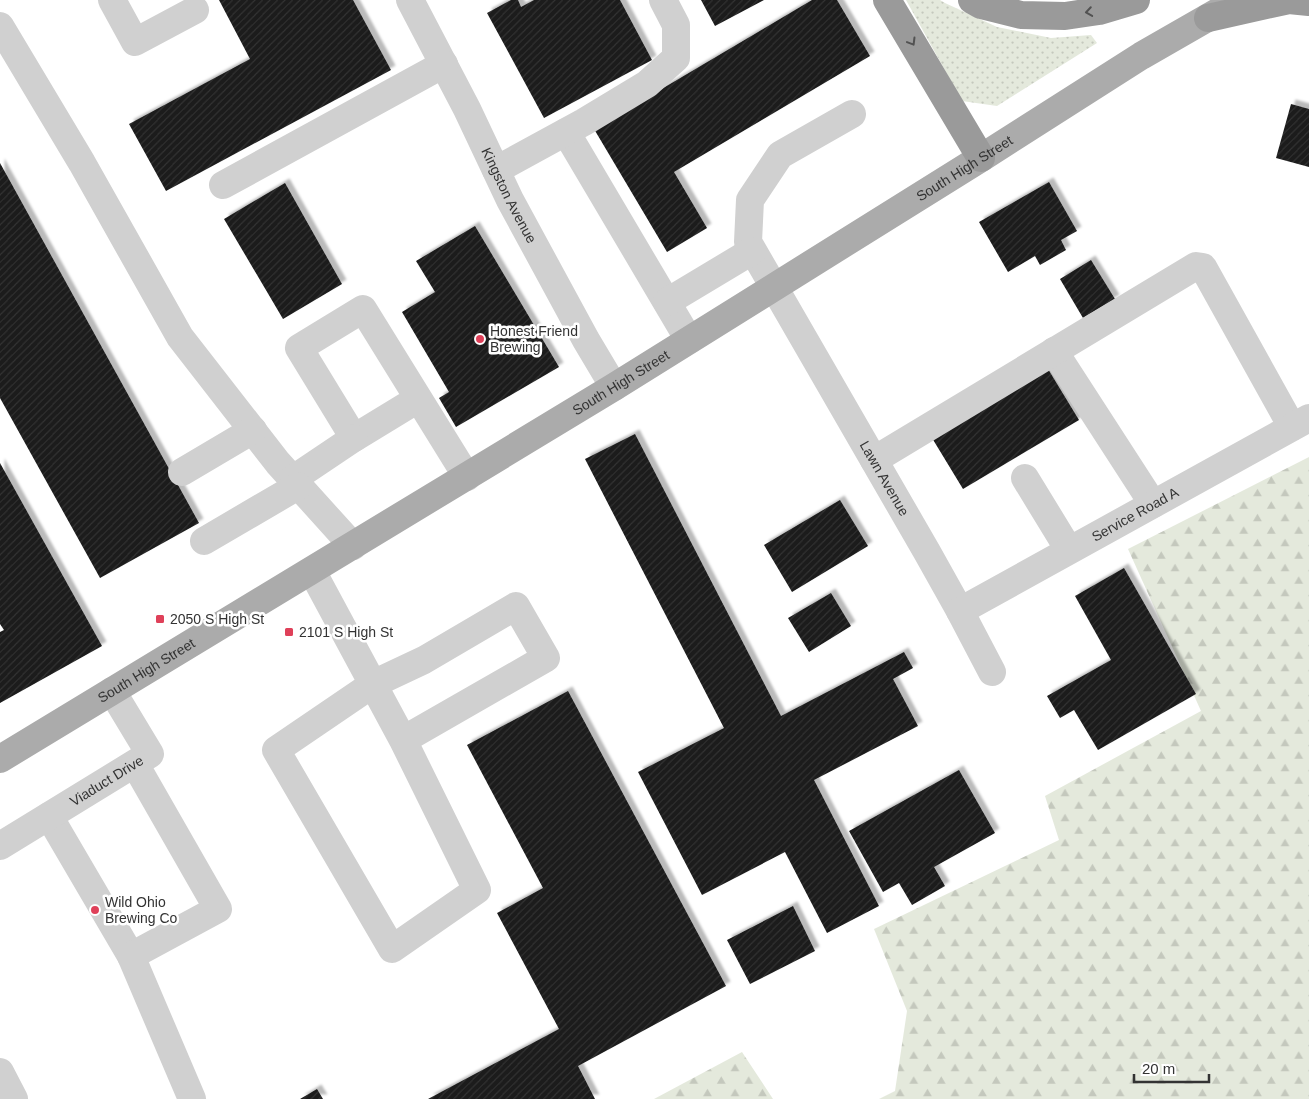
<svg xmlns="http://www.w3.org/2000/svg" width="1309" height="1099" font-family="Arial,sans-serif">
  <defs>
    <pattern id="grass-dots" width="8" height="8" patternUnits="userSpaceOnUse" patternTransform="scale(1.25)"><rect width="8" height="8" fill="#e4e9dc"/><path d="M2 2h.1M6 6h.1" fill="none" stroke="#c4c8bd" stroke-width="1.8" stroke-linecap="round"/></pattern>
    <pattern id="forest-firs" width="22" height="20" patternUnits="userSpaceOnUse" patternTransform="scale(1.25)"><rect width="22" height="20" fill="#e4e9dc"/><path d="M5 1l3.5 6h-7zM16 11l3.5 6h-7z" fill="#c4c8bd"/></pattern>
    <pattern id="building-hatch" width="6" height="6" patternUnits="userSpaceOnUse" patternTransform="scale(1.25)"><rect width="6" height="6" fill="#1a1a1a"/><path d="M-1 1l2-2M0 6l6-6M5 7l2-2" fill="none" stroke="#333"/></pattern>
    <filter id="shadow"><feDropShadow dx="4.5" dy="-4.5" stdDeviation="1" flood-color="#0004"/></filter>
  </defs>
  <rect width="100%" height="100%" fill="#fff"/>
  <path fill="url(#grass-dots)" d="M906 0H940L945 3 997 27 1051 38 1091 35 1097 43 997 106 962 101Z"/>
  <path fill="url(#forest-firs)" d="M1309 457V1099H879L895 1091 907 1011 874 929 1059 840 1045 796 1201 711 1128 549Z
    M742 1052 773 1099H654Z"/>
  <path fill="url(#building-hatch)" filter="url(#shadow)" d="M219 0H353L391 70 166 191 129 124 250 59Z
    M511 0H518L521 7 534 0H620L652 60 544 118 487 13Z
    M701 0H764L715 26Z
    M812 0H837L870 56 674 172 707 228 667 252 594 129Z
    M1291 104 1309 109V167L1276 158Z
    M0 163 199 523 100 578 0 398Z
    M1049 182 1077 231 1061 240 1066 250 1040 265 1035 256 1008 272 979 222Z
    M285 183 342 284 283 319 224 219Z
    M475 226 559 367 456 427 439 398 449 392 402 312 435 292 416 261Z
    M1091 260 1115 299 1083 318 1060 279Z
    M1048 369 1079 420 963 489 932 438Z
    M635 434 781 716 904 652 913 668 893 679 918 726 814 780 879 906 827 933 785 852 702 895 638 772 724 728 585 459Z
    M0 463 102 646 0 703V632L4 630 0 624Z
    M840 500 868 546 792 592 764 545Z
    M1124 568 1196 694 1098 750 1074 710 1060 718 1047 696 1111 660 1075 596Z
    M831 593 851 626 809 652 788 618Z
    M568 691 726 986 578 1066 595 1099H428L559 1029 497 913 543 888 467 745Z
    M959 770 995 833 934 867 945 886 912 905 899 883 883 892 849 831Z
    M793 906 815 951 750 984 727 940Z
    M317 1089 323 1099H300Z"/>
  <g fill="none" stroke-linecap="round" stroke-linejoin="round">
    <g stroke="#d0d0d0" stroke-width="28">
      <path d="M112 0 135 42 195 10"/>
      <path id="s1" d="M410 0 467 109 510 200 586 340 614 387"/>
      <path d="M0 26 82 163 180 337 278 463 353 546"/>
      <path id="s2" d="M852 114 780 155 750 200 748 242 927 552 960 611 992 672"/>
      <path d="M566 132 689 340"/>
      <path d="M496 170 584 122 647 84 676 58V25L663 0"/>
      <path d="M223 185 444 64"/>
      <path d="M667 302 752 251"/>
      <path d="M1054 351 1153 504"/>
      <path d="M418 399 354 438 299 348 363 309 467 477"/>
      <path d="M874 460 1196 266 1203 267 1292 427"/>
      <path d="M182 472 253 430"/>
      <path d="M1025 478 1069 550"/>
      <path d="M293 479 354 438"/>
      <path d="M204 541 298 486"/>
      <path d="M312 571 403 740 546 658 516 606 424 660 373 684 276 750 392 949 477 890 403 740"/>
      <path id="s3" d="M960 611 1309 418"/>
      <path d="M49 816 131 956 192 1099"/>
      <path id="s4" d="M0 846 150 754 112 691"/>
      <path d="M131 956 218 909 135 764"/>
      <path d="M0 1072 14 1099"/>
    </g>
    <path stroke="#ababab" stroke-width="28" id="s5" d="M0 759 614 387 981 158 1141 56 1228 6"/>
    <path stroke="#9a9a9a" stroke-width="28" d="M887 0 981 158
      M972 0 981 5 1021 15 1065 16 1099 11 1136 0
      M1208 18 1289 0 1309 2"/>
  </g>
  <defs><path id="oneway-chevron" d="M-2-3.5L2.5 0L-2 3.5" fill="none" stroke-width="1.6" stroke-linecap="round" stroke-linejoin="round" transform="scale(1.25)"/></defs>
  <g stroke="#525252">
    <use href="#oneway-chevron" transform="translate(1089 12) rotate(171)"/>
    <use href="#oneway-chevron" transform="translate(912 42) rotate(59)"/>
  </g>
  <g fill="#df4059" stroke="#fff" stroke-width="2">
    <circle cx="480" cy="339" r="5"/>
    <rect x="155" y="614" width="10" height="10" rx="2.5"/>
    <rect x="284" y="627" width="10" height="10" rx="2.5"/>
    <circle cx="95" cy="910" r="5"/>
  </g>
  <g text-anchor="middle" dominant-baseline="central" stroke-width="5" stroke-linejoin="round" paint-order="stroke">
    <g font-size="14" fill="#333" stroke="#fff">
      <text stroke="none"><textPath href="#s5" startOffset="1131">South High Street</textPath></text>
      <text stroke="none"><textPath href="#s1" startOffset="219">Kingston Avenue</textPath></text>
      <text stroke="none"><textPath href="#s5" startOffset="726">South High Street</textPath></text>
      <text stroke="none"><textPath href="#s2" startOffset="452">Lawn Avenue</textPath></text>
      <text stroke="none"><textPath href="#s3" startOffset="200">Service Road A</textPath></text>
      <text stroke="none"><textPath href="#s5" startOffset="171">South High Street</textPath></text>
      <text stroke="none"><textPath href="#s4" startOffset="125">Viaduct Drive</textPath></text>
    </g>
    <g font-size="14" fill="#333" stroke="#fff" text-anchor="start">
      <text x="490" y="331">Honest Friend<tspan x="490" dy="16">Brewing</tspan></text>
      <text x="170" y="619">2050 S High St</text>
      <text x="299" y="632">2101 S High St</text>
      <text x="105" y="902">Wild Ohio<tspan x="105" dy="16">Brewing Co</tspan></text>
    </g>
  </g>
  <path d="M1134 1074v8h75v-8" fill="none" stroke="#333333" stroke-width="2.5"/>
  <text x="1142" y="1074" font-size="15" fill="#333333" stroke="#ffffff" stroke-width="4" paint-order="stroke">20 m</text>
</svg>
